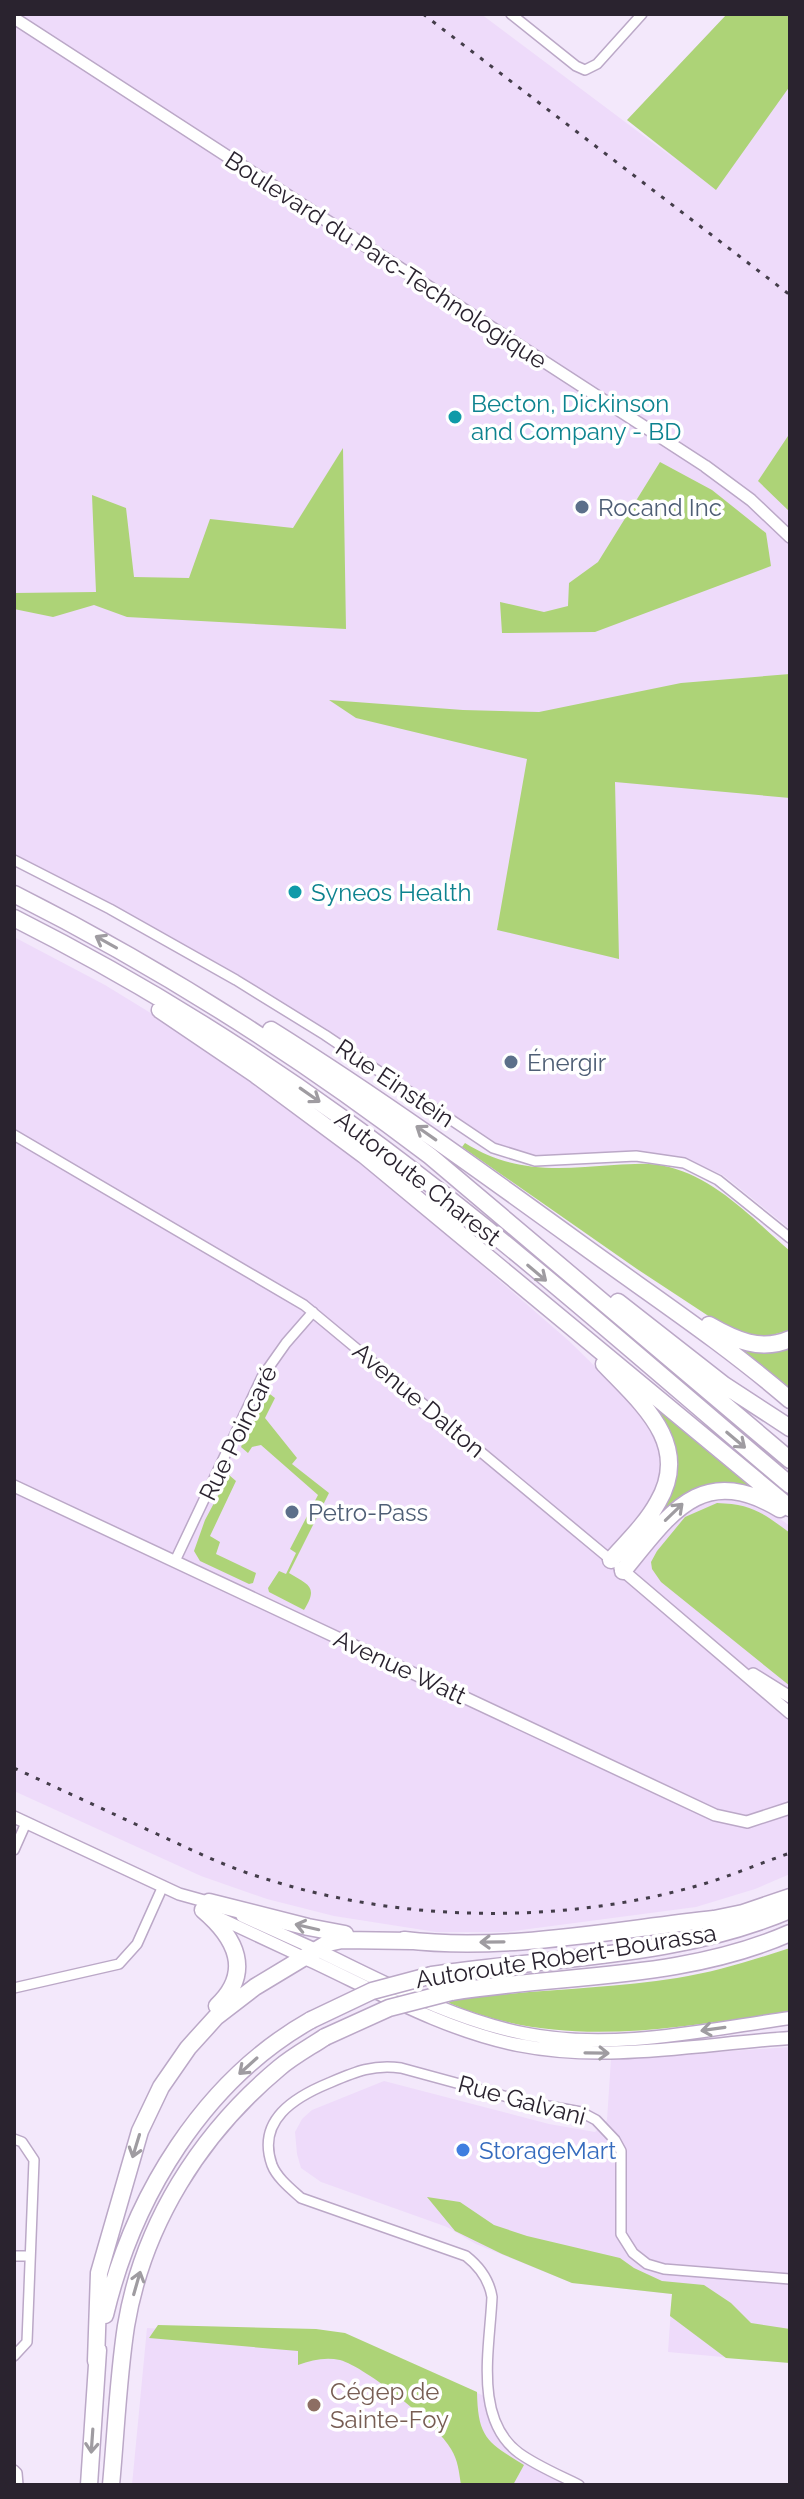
<svg xmlns="http://www.w3.org/2000/svg" width="804" height="2499" font-family="Raleway,sans-serif">
  <rect width="100%" height="100%" fill="#f3e8fb"/>
  <path fill="#eedbfa" d="M14 14H481L680 163 627 120 727 14H790V1229L723 1175 679 1156 636 1153 542 1158 504 1148 296 1011 164 934 14 856Z
    M14 937 105 985 211 1050 387 1183 569 1341 616 1387 651 1427 659 1446V1474L653 1495 645 1507 667 1527 692 1504 729 1495 766 1509 790 1526V1874L755 1889 696 1907 506 1932H436L334 1916 267 1899 201 1876 14 1791Z
    M790 2047V2363L668 2352 672 2294 572 2283 476 2244 447 2227 321 2182 301 2168 297 2154 295 2132 302 2119 312 2110 384 2081 549 2124 595 2132 607 2120 611 2059Z
    M147 2328 343 2339 487 2397 497 2430 518 2452 579 2485H132Z"/>
  <path fill="#add377" d="M727 14H790V86L716 190 627 120Z
    M790 433V512L758 481Z
    M343 448 346 629 127 617 94 605 53 617 14 609V593L96 592 92 495 126 508 134 577 189 578 210 519 293 528Z
    M660 462 712 490 766 533 771 566 595 632 502 633 500 602 544 612 568 606 569 583 598 562Z
    M790 674V798L615 782 619 959 497 930 527 759 356 718 329 700 463 710 539 712 681 683Z
    M465 1143C515 1174 558 1169 614 1165 633 1164 651 1162 669 1167 717 1179 754 1220 790 1251V1330L765 1337H752L710 1317 637 1269 462 1147Z
    M790 1344V1390L745 1353 748 1349Z
    M266 1391 275 1398 265 1418 297 1458 292 1464 329 1493 289 1573C308 1585 319 1586 304 1610L269 1592 268 1588 279 1571 286 1574 296 1553 290 1549 318 1495 261 1445 252 1447 248 1453 241 1447Z
    M658 1408 751 1485 750 1488C710 1490 688 1484 661 1517L658 1515 666 1502 655 1411Z
    M229 1475 236 1481 210 1536 220 1542 216 1554 256 1573 253 1583 249 1584 200 1561 194 1551 205 1520Z
    M717 1503C752 1504 763 1513 790 1533V1686L661 1582 652 1569 651 1562 657 1551 685 1517Z
    M790 1948V2012C674 2027 562 2052 449 2003L450 2001C525 1989 602 1990 677 1978 716 1972 753 1960 790 1948Z
    M427 2197 460 2202 494 2225 527 2236 620 2258 634 2268 662 2281 704 2285 731 2303 751 2323 790 2329V2363L726 2358 670 2316 672 2294 572 2283 502 2254 455 2231Z
    M158 2325 316 2329 345 2333 477 2392C478 2438 487 2442 524 2465L513 2485H461C459 2472 458 2460 451 2449 439 2426 366 2367 340 2360 325 2357 312 2360 298 2365V2351L149 2338Z"/>
  <g fill="none" stroke-linecap="round" stroke-linejoin="round">
    <defs>
      <path id="minor" d="M511 14 576 66 585 70 597 64 642 14
        M14 860 110 909 236 980 325 1035 493 1148 535 1161 636 1156 684 1163 718 1180 790 1238
        M14 1135 304 1305 611 1560
        M175 1561 262 1377 286 1343 313 1312
        M14 1850 26 1823
        M14 1988 119 1964 137 1944 163 1886
        M14 2139 22 2142 34 2160 27 2342 14 2356
        M14 2256H30
        M14 2470 17 2473 18 2485
        M579 2485C559 2475 537 2466 519 2453 473 2419 490 2347 492 2297 489 2279 480 2267 466 2256L301 2198C291 2189 277 2178 272 2165 256 2120 295 2097 329 2083 355 2072 373 2064 401 2068L526 2102 581 2112 596 2120 615 2140 621 2151V2234L633 2253 647 2264 664 2269 790 2279"/>
      <path id="tertiary" d="M14 18 705 466 751 500 790 537
        M14 1486 715 1815 747 1822 790 1808
        M620 1568 790 1713
        M753 1674 790 1697
        M14 1817 179 1894 215 1904
        M213 1915 305 1958
        M242 1916 317 1950"/>
      <path id="secondary" d="M317 1950C384 1982 453 2020 527 2034 614 2051 704 2030 790 2018
        M305 1958C374 1990 443 2030 518 2045 608 2063 700 2044 790 2038"/>
      <path id="motorway" d="M14 894C161 968 299 1056 430 1156L790 1460
        M14 918C129 976 240 1044 345 1120 500 1232 644 1362 790 1485
        M160 1010 256 1075 364 1155 790 1508
        M271 1030C378 1097 479 1170 581 1244 651 1295 724 1343 790 1400
        M618 1302 724 1385 790 1428
        M709 1325C735 1340 761 1352 790 1339
        M604 1364C641 1403 692 1444 658 1502 646 1524 627 1542 611 1560
        M623 1571C670 1514 701 1462 780 1509
        M209 1902 308 1927 345 1934
        M203 1910C236 1938 253 1972 217 2006
        M404 1940C506 1952 612 1930 714 1919L743 1913 790 1897
        M432 1975C552 1957 677 1958 790 1910
        M451 1992C565 1974 683 1980 790 1933
        M105 2315C133 2197 203 2081 311 2020
        M96 2361 99 2273 140 2131 161 2087 188 2048 216 2017 255 1987 328 1943 342 1940 412 1941
        M89 2485 98 2350
        M111 2485C116 2432 118 2378 126 2326 143 2224 200 2134 279 2068 293 2056 310 2047 325 2037"/>
    </defs>
    <use href="#minor" stroke="#bba8c7" stroke-width="12"/>
    <use href="#tertiary" stroke="#bba8c7" stroke-width="14"/>
    <use href="#secondary" stroke="#bba8c7" stroke-width="15"/>
    <use href="#motorway" stroke="#bba8c7" stroke-width="19"/>
    <use href="#minor" stroke="#fff" stroke-width="9"/>
    <use href="#tertiary" stroke="#fff" stroke-width="11"/>
    <use href="#secondary" stroke="#fff" stroke-width="12"/>
    <use href="#motorway" stroke="#fff" stroke-width="16"/>
    <path stroke="#443d4a" stroke-width="3" stroke-dasharray="4 8" stroke-linecap="butt" d="M423 14 790 295
      M14 1768C62 1790 109 1812 157 1834 192 1850 226 1867 263 1878 399 1922 555 1925 693 1887 726 1878 758 1864 790 1853"/>
    <defs>
      <path id="motorway-bridge" d="M311 2020 372 1991 432 1975
        M325 2037 389 2008 451 1992"/>
    </defs>
    <use href="#motorway-bridge" stroke="#bba8c7" stroke-width="19" stroke-linecap="butt"/>
    <use href="#motorway-bridge" stroke="#fff" stroke-width="16"/>
  </g>
  <defs><path id="oneway-shaft" d="M-6 0H5M1.5-3L5.5 0L1.5 3" fill="none" stroke-width="1.6" stroke-linecap="round" stroke-linejoin="round" transform="scale(2)"/></defs>
  <g stroke="#9f9ca1">
    <use href="#oneway-shaft" transform="translate(106 942) rotate(-151)"/>
    <use href="#oneway-shaft" transform="translate(310 1095) rotate(35)"/>
    <use href="#oneway-shaft" transform="translate(426 1133) rotate(-145)"/>
    <use href="#oneway-shaft" transform="translate(537 1273) rotate(40)"/>
    <use href="#oneway-shaft" transform="translate(736 1440) rotate(40)"/>
    <use href="#oneway-shaft" transform="translate(674 1512) rotate(-44)"/>
    <use href="#oneway-shaft" transform="translate(307 1927) rotate(-167)"/>
    <use href="#oneway-shaft" transform="translate(492 1942) rotate(179)"/>
    <use href="#oneway-shaft" transform="translate(713 2029) rotate(172)"/>
    <use href="#oneway-shaft" transform="translate(597 2053) rotate(1)"/>
    <use href="#oneway-shaft" transform="translate(248 2066) rotate(138)"/>
    <use href="#oneway-shaft" transform="translate(136 2146) rotate(107)"/>
    <use href="#oneway-shaft" transform="translate(137 2283) rotate(-74)"/>
    <use href="#oneway-shaft" transform="translate(92 2441) rotate(94)"/>
  </g>
  <g fill="#0f9aa8" stroke="#fff" stroke-width="3">
    <circle cx="455" cy="417" r="8"/>
    <circle cx="295" cy="892" r="8"/>
  </g>
  <g fill="#5c6f8a" stroke="#fff" stroke-width="3">
    <circle cx="582" cy="507" r="8"/>
    <circle cx="511" cy="1062" r="8"/>
    <circle cx="292" cy="1512" r="8"/>
  </g>
  <circle fill="#3f7fe0" stroke="#fff" stroke-width="3" cx="463" cy="2150" r="8"/>
  <circle fill="#8d6e63" stroke="#fff" stroke-width="3" cx="314" cy="2405" r="8"/>
  <g text-anchor="middle" dominant-baseline="central" stroke-width="7" stroke-linejoin="round" paint-order="stroke">
    <g font-size="24" fill="#2a232f" stroke="#fff">
      <text transform="translate(386 260) rotate(33)">Boulevard du Parc-Technologique</text>
      <text transform="translate(395 1083) rotate(34)">Rue Einstein</text>
      <text transform="translate(418 1178) rotate(38)">Autoroute Charest</text>
      <text transform="translate(419 1400) rotate(40)">Avenue Dalton</text>
      <text transform="translate(238 1433) rotate(-64)">Rue Poincaré</text>
      <text transform="translate(400 1667) rotate(25)">Avenue Watt</text>
      <text transform="translate(566 1956) rotate(-9)">Autoroute Robert-Bourassa</text>
      <text transform="translate(522 2100) rotate(15)">Rue Galvani</text>
    </g>
    <g font-size="24" fill="#0d838f" stroke="#fff" text-anchor="start">
      <text x="471" y="403">Becton, Dickinson<tspan x="471" dy="28">and Company - BD</tspan></text>
      <text x="311" y="892">Syneos Health</text>
    </g>
    <g font-size="24" fill="#4e5e75" stroke="#fff" text-anchor="start">
      <text x="598" y="507">Rocand Inc</text>
      <text x="527" y="1062">Énergir</text>
      <text x="308" y="1512">Petro-Pass</text>
    </g>
    <g font-size="24" fill="#366cbe" stroke="#fff" text-anchor="start">
      <text x="479" y="2150">StorageMart</text>
    </g>
    <g font-size="24" fill="#785e54" stroke="#fff" text-anchor="start">
      <text x="330" y="2391">Cégep de<tspan x="330" dy="28">Sainte-Foy</tspan></text>
    </g>
  </g>
  <rect width="804" height="2499" fill="none" stroke="#2a232f" stroke-width="32"/>
</svg>
